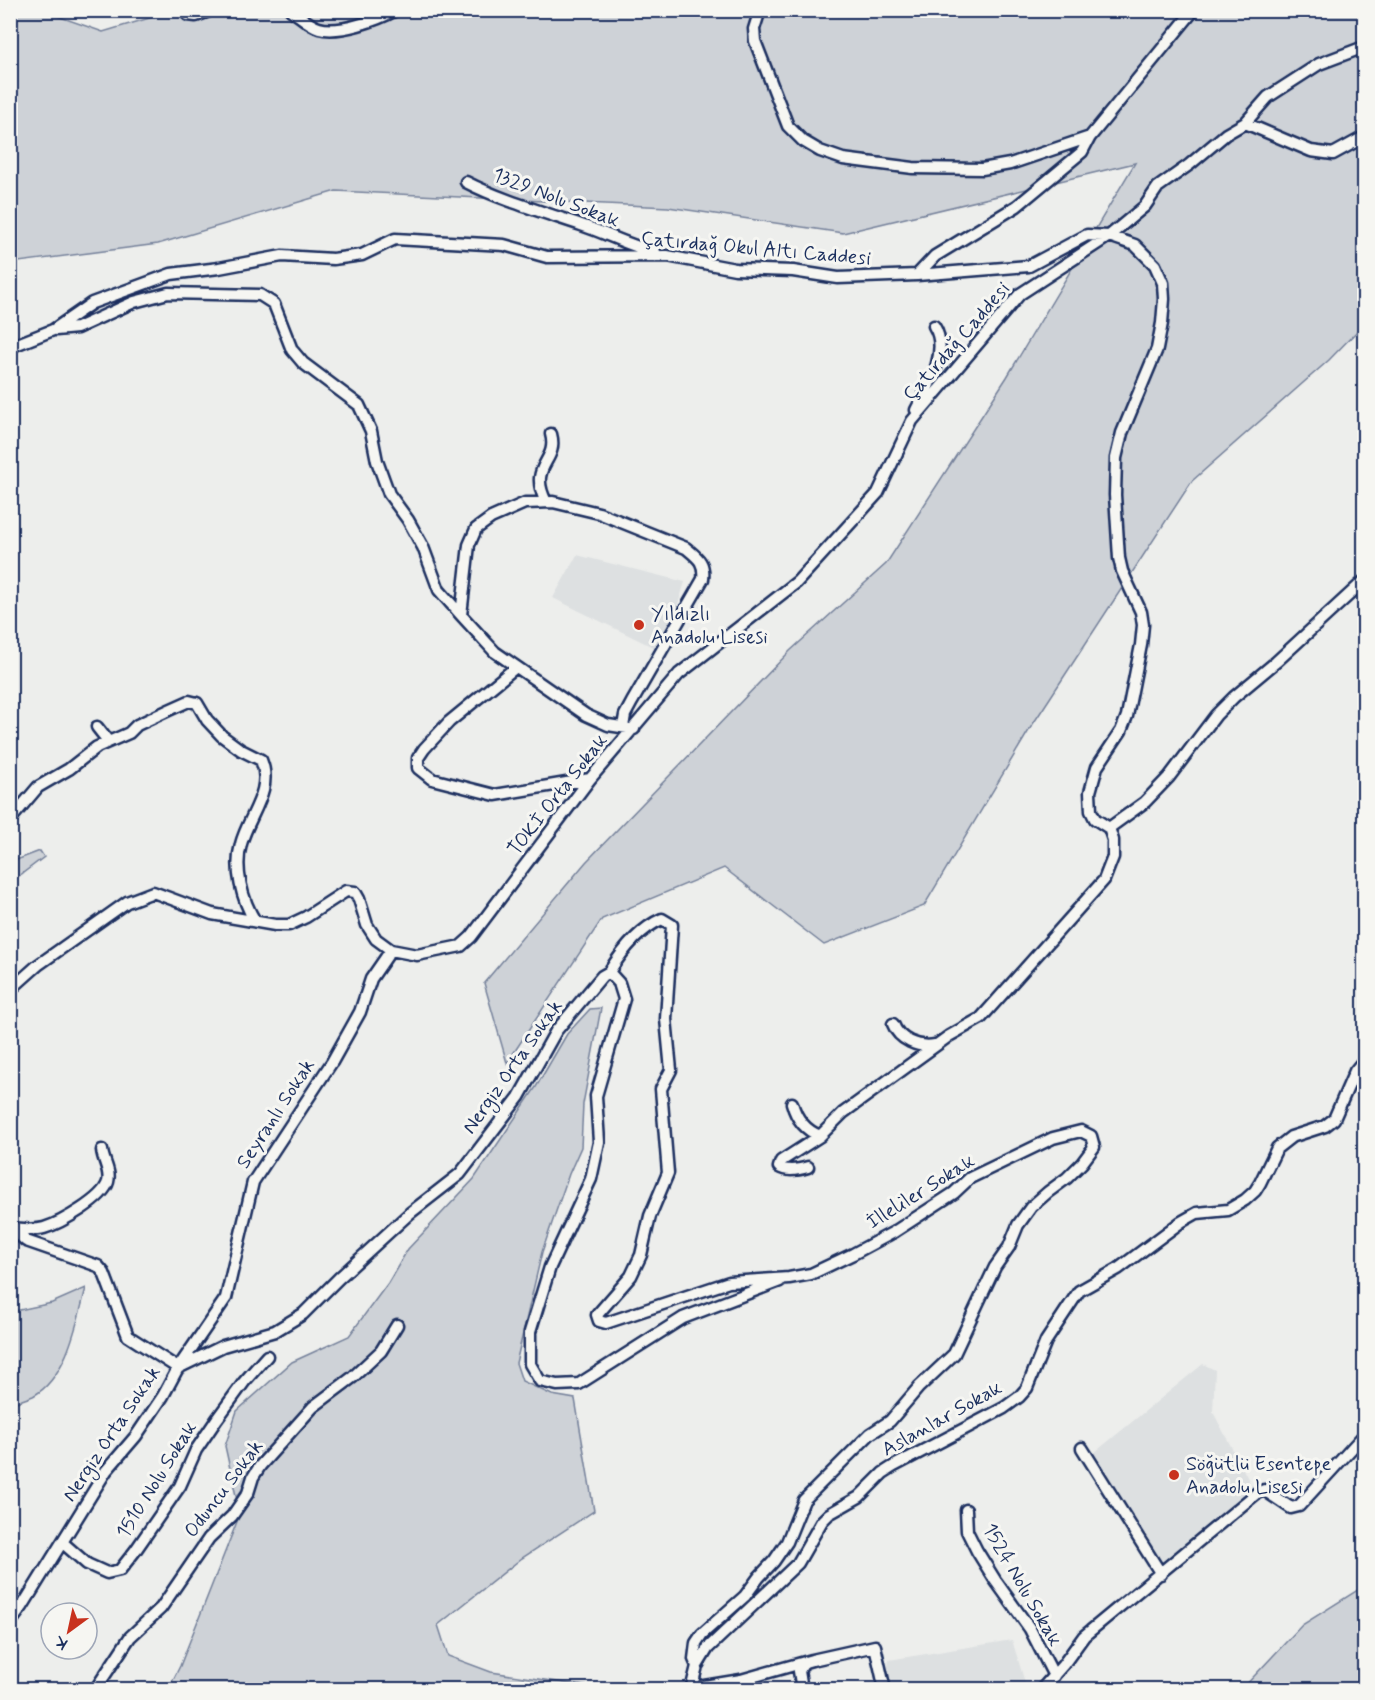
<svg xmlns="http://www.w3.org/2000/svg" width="1375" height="1700" font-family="Mynerve,sans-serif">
  <rect width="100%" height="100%" fill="#edeeec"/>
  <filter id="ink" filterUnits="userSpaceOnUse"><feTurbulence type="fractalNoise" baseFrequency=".0167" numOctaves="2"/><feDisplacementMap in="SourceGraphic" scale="12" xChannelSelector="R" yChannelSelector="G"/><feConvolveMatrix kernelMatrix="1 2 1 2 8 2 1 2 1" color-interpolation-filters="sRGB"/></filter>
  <g filter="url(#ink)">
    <path fill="#dde0e1" d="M577 555 685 582 663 652 553 598Z
      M1203 1364 1215 1370 1213 1412 1256 1494 1159 1568 1089 1457Z
      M1012 1640 1027 1689 886 1690 884 1683 889 1660Z"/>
    <path fill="#ced2d7" stroke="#74809a" stroke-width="1.5" d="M176 10 1364 11V324L1329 360 1192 481 1031 727 924 906 824 945 724 868 602 919 507 1063 484 983 586 862 790 651 886 564 1007 377 1135 163 843 233 668 207 336 191 158 244 11 263 10 11H43L103 32Z
      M40 851 44 857 11 882V862Z
      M601 1008 583 1104 581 1147 569 1174 542 1252 516 1363 522 1381 552 1395 575 1399 594 1511 522 1558 438 1625 448 1656 491 1672 605 1689 168 1690 180 1666 240 1514 225 1446 237 1411 292 1362 349 1336 388 1283 408 1249 474 1179 536 1087 567 1034 590 1009Z
      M86 1288C77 1322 67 1378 33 1396 26 1399 18 1401 11 1404V1305L15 1311 52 1303Z
      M1364 1586V1687L1362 1689H1242L1302 1625Z"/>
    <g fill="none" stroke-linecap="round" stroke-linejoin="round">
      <defs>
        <path id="minor" d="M189 10 188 15 196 16 212 10
          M291 10C300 16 309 25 319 28 339 34 378 20 396 10
          M760 10 754 29 755 41 788 126 803 141 820 151 843 159 913 168 982 169 1010 164 1090 137
          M1245 123 1311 151 1333 154 1364 137
          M466 182C501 200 543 212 581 225 606 233 629 246 655 252
          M917 275 935 256 1017 206 1082 152 1090 137 1194 10
          M56 330 77 328 134 302 168 293 260 295 274 304 292 350 303 363 359 405 371 431 377 461 389 494 408 520 423 547 439 590 461 615 495 652 586 715 608 725 634 729
          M10 347 53 330 92 303 171 274 219 268 282 256 333 259 362 255 395 239 504 245 547 257 667 256 735 269 793 271 838 278 917 275 1029 266 1087 235 1109 236 1135 245 1155 265 1163 283 1164 299 1162 323 1157 349 1122 433 1116 458 1115 495 1119 558 1122 571 1141 612 1143 625 1141 645 1127 716 1121 731 1097 767 1090 792 1091 811 1095 819 1109 828
          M916 410C928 387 950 351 934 326
          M546 502C527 464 559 463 551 434
          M461 615 469 545 476 529 491 518 525 503 553 502 599 513 686 548C698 558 705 562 703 579L632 702 625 715 623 727
          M516 667 449 722 424 749 418 758V768L432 779 495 795 590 779
          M97 727 108 741
          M10 820 38 787 69 769 97 747 129 733 137 725 169 710 189 701 197 703 207 720 222 736 241 750 261 760C274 790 248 816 241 844 234 869 242 900 255 921
          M1109 828 1145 802 1169 777 1216 715 1234 697 1276 662 1364 581
          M609 972C622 951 639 929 662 919L672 925 666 1019 671 1070 661 1089 668 1173 650 1216 641 1255 631 1276 597 1315 599 1321 606 1323 729 1282 789 1278 811 1274 853 1254 894 1232 954 1193 970 1178 1053 1138 1081 1131 1091 1136 1094 1147 1082 1163 1067 1178 1048 1192 1031 1207 1018 1225 1009 1247 995 1267 954 1354 919 1387 890 1421 870 1434 804 1500 787 1542 774 1561 759 1577 745 1596 702 1634 696 1643 694 1659 697 1666
          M10 990 38 965 127 902 153 892 212 914 275 925H289L306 917 346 891 355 892 359 899 367 925 376 939 391 950 417 955 461 946 471 937 590 779 679 674 797 582 878 493 912 421 1020 294 1109 236 1145 206 1158 187 1189 165 1226 134 1245 123 1268 97 1319 64 1364 47
          M893 1024C899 1040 918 1048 935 1045
          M792 1103C796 1118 805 1130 820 1136
          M808 1167C798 1170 787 1172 779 1167L781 1161 820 1136 843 1113 949 1036 981 1018 1104 880 1113 857V840L1109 828
          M10 1227 26 1241 98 1266 104 1273 128 1336 178 1368
          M11 1228C22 1229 33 1231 44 1228 61 1223 103 1199 108 1182 111 1171 103 1161 102 1150
          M178 1368 223 1346 275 1331 303 1314 339 1278 410 1213 460 1174 519 1097 556 1031 602 976 609 972 619 983 624 999 596 1096 599 1142 591 1179 550 1267 530 1332V1364L540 1381 557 1385 579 1384 683 1318 780 1281
          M1082 1448 1161 1574
          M966 1510 967 1531 977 1551 995 1580 1030 1629 1054 1676
          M63 1543 87 1564 107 1573 120 1570 135 1551 180 1486 196 1450 217 1419 244 1382 267 1356
          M10 1603 22 1607
          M10 1623 22 1607 106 1471 136 1436 163 1396 178 1368 226 1298 253 1182 332 1062 360 1012 371 979 391 950
          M692 1688 741 1680 812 1660 875 1646 885 1690
          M95 1690 130 1637 161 1608 209 1538 232 1516 248 1493 253 1477 260 1466 313 1407 353 1377 381 1351 397 1325
          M691 1690 697 1666 708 1648 798 1563 822 1521 829 1514 859 1497 883 1473 894 1466 1004 1408 1019 1397 1027 1388 1046 1341 1079 1291 1118 1269 1181 1222 1197 1213 1228 1210 1245 1200 1255 1191 1260 1183 1277 1148 1291 1137 1325 1126 1334 1119 1355 1071 1364 1060
          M802 1690 799 1671 803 1664
          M1041 1690 1063 1665 1084 1636 1257 1493 1264 1490 1291 1508 1299 1506 1364 1435"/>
      </defs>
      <use href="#minor" stroke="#1b2f5e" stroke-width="15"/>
      <use href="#minor" stroke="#f6f6f2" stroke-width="10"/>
    </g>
  </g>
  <g fill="#c8321e" stroke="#f6f6f2" stroke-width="2">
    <circle cx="639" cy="625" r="6"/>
    <circle cx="1174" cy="1475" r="6"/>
  </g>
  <g text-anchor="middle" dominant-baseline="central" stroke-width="6" stroke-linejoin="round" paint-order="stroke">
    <g font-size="20" fill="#1b2f5e" stroke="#f6f6f2">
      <text transform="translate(556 198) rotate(21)">1329 Nolu Sokak</text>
      <text transform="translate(756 249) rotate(5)">Çatırdağ Okul Altı Caddesi</text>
      <text transform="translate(957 342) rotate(-49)">Çatırdağ Caddesi</text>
      <text transform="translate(558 795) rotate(-52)">TOKİ Orta Sokak</text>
      <text transform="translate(513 1067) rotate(-55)">Nergiz Orta Sokak</text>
      <text transform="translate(276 1114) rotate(-57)">Seyranlı Sokak</text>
      <text transform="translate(921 1192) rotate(-32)">İlleliler Sokak</text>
      <text transform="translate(942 1419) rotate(-29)">Aslanlar Sokak</text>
      <text transform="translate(112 1434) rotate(-56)">Nergiz Orta Sokak</text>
      <text transform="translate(157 1480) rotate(-58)">1510 Nolu Sokak</text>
      <text transform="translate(224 1489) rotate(-53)">Oduncu Sokak</text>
      <text transform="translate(1022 1585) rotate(60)">1524 Nolu Sokak</text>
    </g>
    <g font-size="20" fill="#1b2f5e" stroke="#f6f6f2" text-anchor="start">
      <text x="651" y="614">Yıldızlı<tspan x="651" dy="23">Anadolu Lisesi</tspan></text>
      <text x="1186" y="1464">Söğütlü Esentepe<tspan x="1186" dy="23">Anadolu Lisesi</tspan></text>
    </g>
  </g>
  <rect width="1375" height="1700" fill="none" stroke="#f6f6f2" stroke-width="36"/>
  <rect x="18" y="18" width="1339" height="1664" fill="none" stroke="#1b2f5e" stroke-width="2" filter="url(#ink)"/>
  <g transform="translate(69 1631) rotate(213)"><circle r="28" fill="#f6f6f2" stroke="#9ea6b7" stroke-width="1.5"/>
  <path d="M0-4.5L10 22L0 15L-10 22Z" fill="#c8321e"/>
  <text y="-9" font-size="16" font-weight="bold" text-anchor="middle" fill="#1b2f5e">K</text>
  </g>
</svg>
